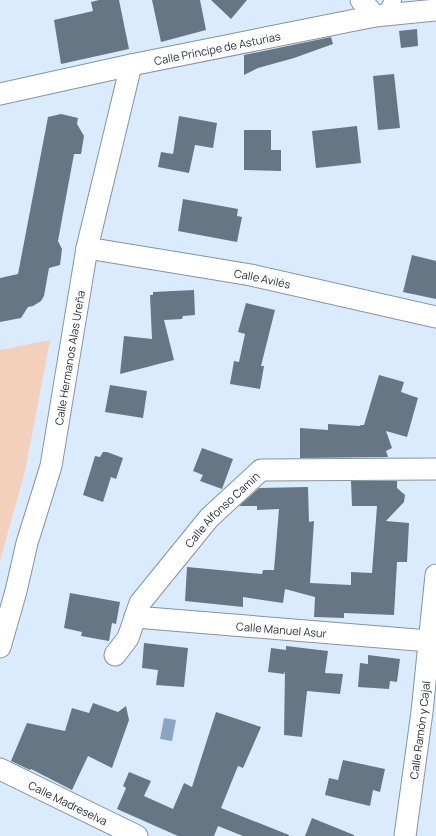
<svg xmlns="http://www.w3.org/2000/svg" width="436" height="836" font-family="Manrope,sans-serif">
  <rect width="100%" height="100%" fill="#d9ebfd"/>
  <path fill="#f3d0ba" d="M50 340 25 471 0 561V350Z"/>
  <path fill="#89a5c1" d="M164 718 176 720 172 741 160 739Z"/>
  <path fill="#667685" d="M99 0H119L129 49 61 64 54 20 93 11 91 2Z
    M152 0H200L206 30 161 42Z
    M211 0H247L231 19Z
    M417 29 418 46 401 48 399 31Z
    M331 37 333 44 294 58 258 68 244 75V55Z
    M394 74 400 128 378 130 373 76Z
    M61 114 78 118 77 124 84 136 81 154H74L64 208 58 241 62 249 60 265 49 268 44 296 41 301 33 306 28 307 21 318 0 322V278L18 274 48 117Z
    M179 116 217 123 213 148 195 145 189 173 158 167 161 152 173 154Z
    M357 126 361 163 316 168 312 131Z
    M244 130H271V150H281V171L244 170Z
    M183 199 238 209 237 216 242 217 237 242 178 231Z
    M412 255 436 261V299L403 292Z
    M194 290 195 315 183 316 182 319 164 320 174 360 120 374 124 336 152 339 150 295H153V292Z
    M246 303 275 310 261 366H264L260 389 230 384 234 361 239 362 245 334 238 332Z
    M379 375 404 382 401 392 418 398 407 437 386 431 392 448 386 451 388 457 300 458V428L328 430V424L360 426 361 425H364Z
    M110 385 147 391 143 418 105 412Z
    M202 448 233 459 222 489 200 481 203 475 193 471Z
    M103 452H107L123 458 116 479 111 477 103 502 83 495 95 456 100 457Z
    M351 481H397V488L405 495 404 502 386 521 409 523 407 562H397L394 615 344 613V618L314 617 315 597 285 589 283 603 243 597V607L185 601 187 567 262 574 263 570H274L279 509 257 510V506H239L259 488 308 487 309 522 314 521 310 583 351 585V572L372 573 377 506H352Z
    M70 593 120 602 116 624 112 623 109 641 81 636 82 632 64 628Z
    M144 643 188 648 184 687 156 685 158 670 142 668Z
    M286 646 328 651 325 673 343 674 340 694 307 691 302 737 284 735 285 671 284 674 268 672 271 648 286 650Z
    M368 655 400 659 397 682 390 681 389 689 358 687 360 663 368 664Z
    M93 703 118 712 126 706 129 720 112 768 88 756 72 790 31 769 30 770 11 761 27 723 65 731 72 708 89 713Z
    M216 712 261 727 243 768 238 766 221 808 289 835V836H243L218 826 214 836H178L117 809 126 788 123 786 129 772 151 781 144 796 173 809 184 783 192 787Z
    M343 760 385 769 380 792 373 790 370 806 325 795 329 778 338 780Z
    M312 818 354 835V836H305Z"/>
  <g fill="none" stroke-linecap="round" stroke-linejoin="round">
    <defs>
      <path id="pedestrian" d="M386 15 393 0"/>
      <g id="minor">
        <path d="M361 0 375 16"/>
        <path id="s1" d="M0 94 131 65 375 16 436 10"/>
        <path id="s2" d="M87 248 251 275 436 317"/>
        <path id="s3" d="M135 617 429 641"/>
        <path id="s4" d="M0 647 16 591 27 543 51 466 87 248 131 65"/>
        <path id="s5" d="M115 655 128 638 140 603 209 518 261 470 436 469"/>
        <path id="s6" d="M0 769 137 836"/>
        <path id="s7" d="M405 836 422 712 436 575"/>
      </g>
    </defs>
    <use href="#pedestrian" stroke="#8494a4" stroke-width="18"/>
    <use href="#minor" stroke="#8494a4" stroke-width="23"/>
    <use href="#pedestrian" stroke="#fff" stroke-width="16"/>
    <use href="#minor" stroke="#fff" stroke-width="21"/>
  </g>
  <g text-anchor="middle" dominant-baseline="central" stroke-width="4" stroke-linejoin="round" paint-order="stroke">
    <g font-size="11" fill="#282f36" stroke="#f0f7fe">
      <text stroke="none"><textPath href="#s1" startOffset="222">Calle Príncipe de Asturias</textPath></text>
      <text stroke="none"><textPath href="#s2" startOffset="178">Calle Avilés</textPath></text>
      <text stroke="none"><textPath href="#s4" startOffset="298">Calle Hermanos Alas Ureña</textPath></text>
      <text stroke="none"><textPath href="#s5" startOffset="183">Calle Alfonso Camín</textPath></text>
      <text stroke="none"><textPath href="#s3" startOffset="147">Calle Manuel Asur</textPath></text>
      <text stroke="none"><textPath href="#s7" startOffset="107">Calle Ramón y Cajal</textPath></text>
      <text stroke="none"><textPath href="#s6" startOffset="76">Calle Madreselva</textPath></text>
    </g>
  </g>
</svg>
